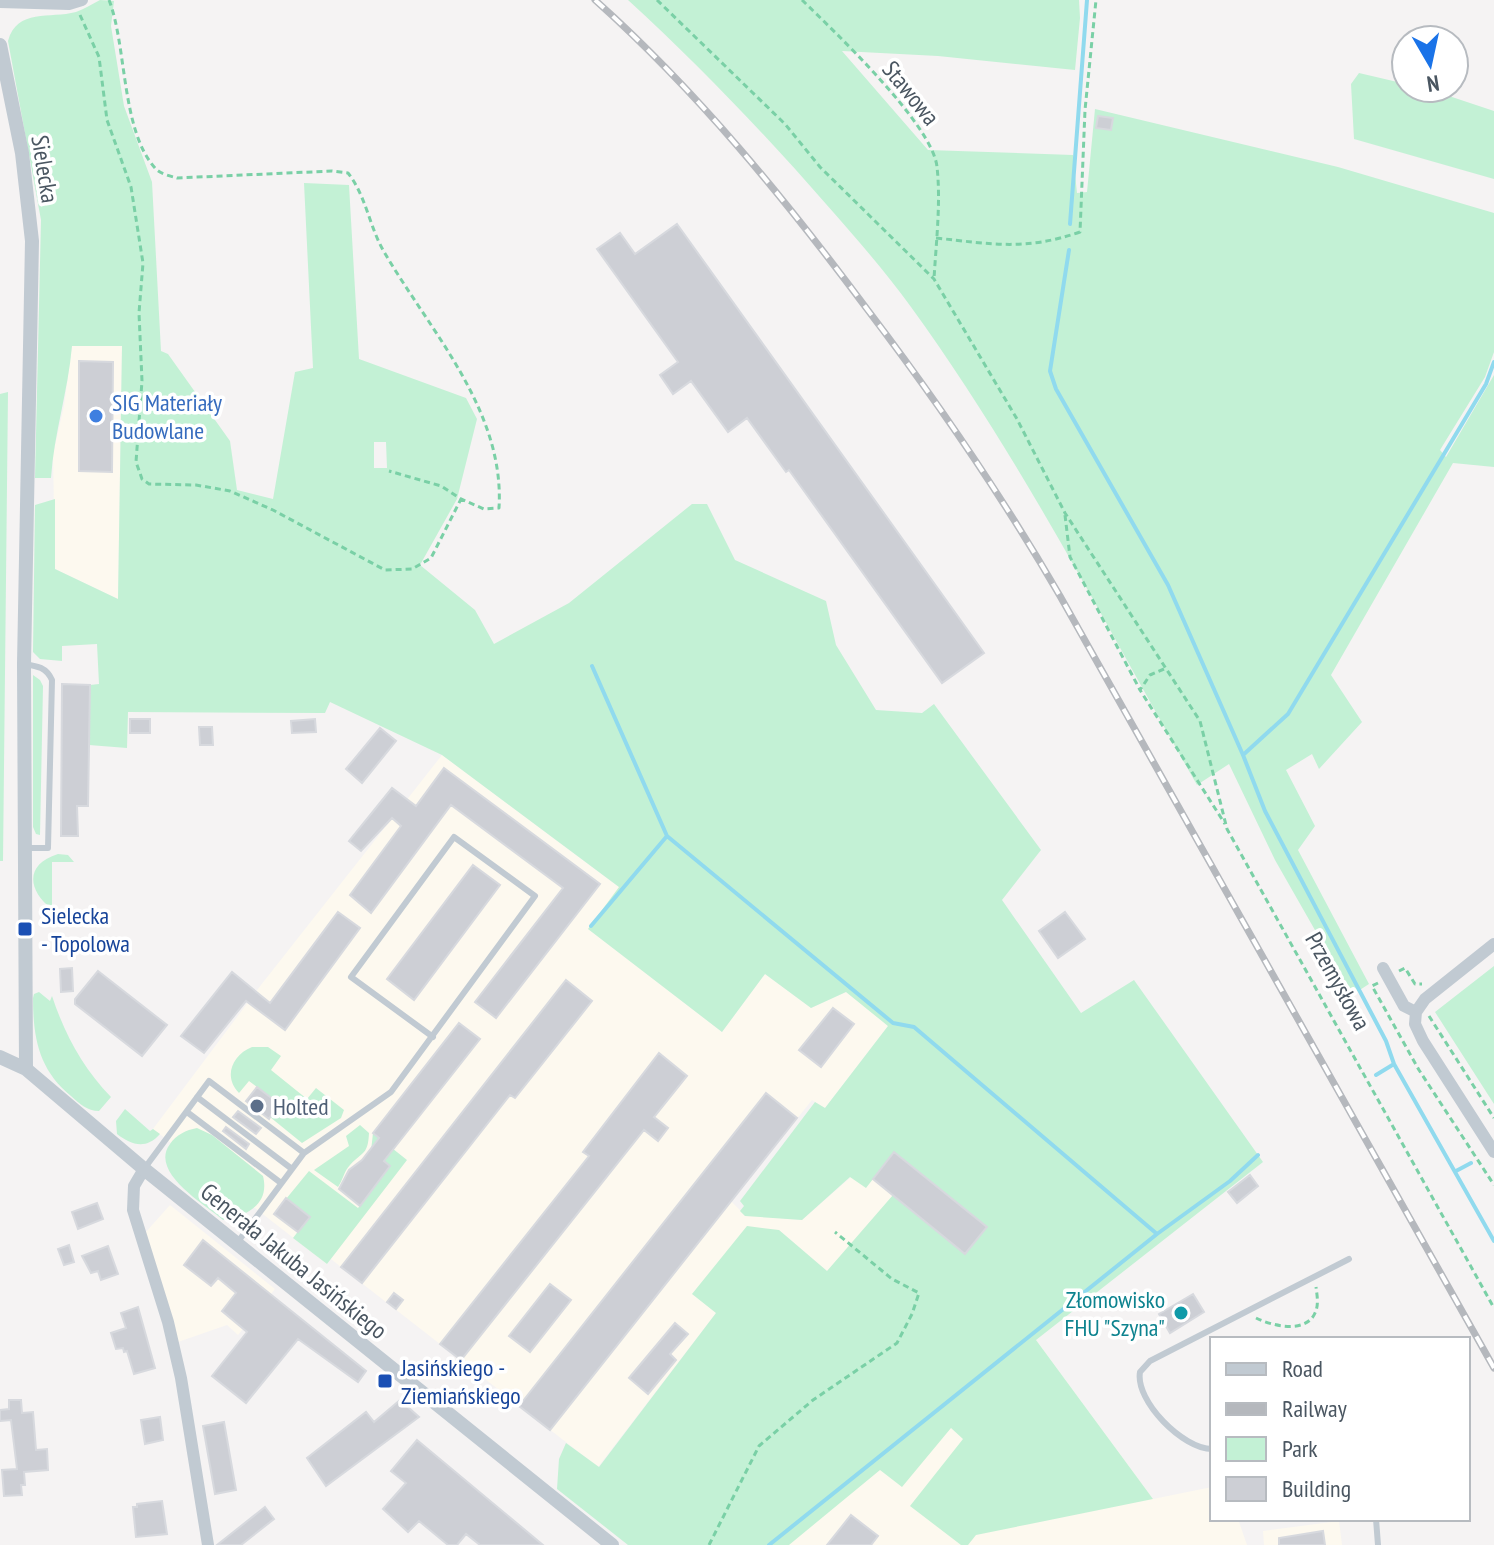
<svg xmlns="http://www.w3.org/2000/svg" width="1494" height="1545" font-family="'PT Sans Narrow',sans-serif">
  <rect width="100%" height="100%" fill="#f5f3f3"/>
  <path fill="#fdf9ef" d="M72 346H122L118 599 55 569 53 454 64 406Z
    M442 755 620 888 588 929 722 1032 765 974 811 1008 846 992 888 1026 825 1108 812 1100 731 1201 745 1215 802 1220 851 1177 894 1152 987 1227 965 1254 827 1271 779 1230 693 1294 716 1313 598 1467 341 1267 331 1259 327 1264 153 1129 261 985Z
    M170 1205 275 1289 238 1335 227 1325 178 1342 145 1233Z
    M1036 1340 1153 1499 1212 1487V1519H1238L1247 1545H775Z
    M1339 1521 1342 1545H1264L1263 1531Z"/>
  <path fill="#c3f1d5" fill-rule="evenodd" d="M100 0 114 1 111 26 124 106 152 182 161 351 168 354 230 441 237 490 273 499 295 372 313 368 304 183 349 185 359 359 466 398 477 419 457 499 420 565 475 610 494 644 569 603 692 504H707L735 560 826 601 836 645 876 710 922 713 934 704 1041 850 1002 900 1081 1013 1134 980 1263 1162 1036 1340 1153 1499 976 1535 968 1545H961L910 1506 963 1439 951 1428 902 1487 880 1470 789 1545H628L557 1489 559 1459 566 1443 599 1467 716 1313 692 1294 747 1226 779 1230 827 1271 893 1195 965 1254 987 1227 894 1152 866 1188 850 1177 802 1220 745 1216 740 1211 744 1206 740 1201 815 1102 825 1108 888 1026 846 992 811 1008 765 974 722 1032 588 929 619 887 442 755 330 702 325 713 128 712 127 748 89 745 90 685 99 684 97 644 62 646V661L40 659 33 652 35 505 55 499V569L118 599 122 346H72C68 392 54 433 51 478H35L41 220 8 41C17 8 50 19 76 12 84 9 92 4 100 0ZM374 442H386L387 468H374Z
    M628 0H1079L1080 18 1075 70 938 56 842 51 928 150 1073 155 1077 193 1087 192 1095 109 1338 167 1494 213V352L1485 377 1440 450 1446 457 1494 375V467L1453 463 1331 675 1362 722 1319 769 1312 754 1286 770 1315 826 1298 850 1369 984 1352 995 1275 860 1229 764 1197 785C1105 624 1020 457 911 307 885 271 855 237 826 204 763 132 698 64 628 0Z
    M1359 73 1406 84V88L1428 89 1494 111V179L1354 139 1351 84Z
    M8 392 3 861H0V394Z
    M33 675 40 680 43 686 40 835 36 834 33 827Z
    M58 854 68 855 74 862H52V909C27 890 25 864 58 854Z
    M1494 966V1104L1435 1012Z
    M39 992 50 1001 52 996C65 1035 83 1068 111 1097L99 1111C87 1111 80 1104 71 1096 39 1070 33 1038 33 998L34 994Z
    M252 1047H268L281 1056 271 1070 307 1099 316 1088 344 1110 341 1118 302 1143 270 1117 278 1103 249 1081 239 1093C223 1077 232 1055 252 1047Z
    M125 1109 150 1131 153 1129 160 1134C146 1150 131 1145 117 1134L116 1121Z
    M360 1125 369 1133C368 1155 363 1151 350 1165 344 1171 343 1180 338 1187L314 1170 349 1146 346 1136Z
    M197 1128 212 1135 263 1176C270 1204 247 1216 223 1220 204 1204 149 1172 170 1144 176 1135 186 1130 197 1128Z
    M373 1133 407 1160 327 1264 293 1238 309 1217 286 1199 309 1171 358 1208 390 1166 371 1151Z"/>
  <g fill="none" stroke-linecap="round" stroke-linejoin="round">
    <path stroke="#90daee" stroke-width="4" d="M1070 224 1087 0
      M1069 250 1050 371 1056 389 1168 585 1243 755 1265 811 1386 1041 1394 1064 1376 1075
      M592 666 667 836 893 1023 914 1027 1157 1234
      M1243 755 1288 714 1486 384 1494 362
      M591 926 667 836
      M1394 1064 1494 1241
      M1456 1171 1471 1163
      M769 1545 1157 1234 1230 1181 1258 1155"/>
  </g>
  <path fill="#cdcfd5" stroke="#d7d9de" stroke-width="2" d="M1098 116 1113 118 1111 130 1096 128Z
    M677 224 984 653 942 683 789 470 786 472 747 418 728 432 691 381 673 394 660 375 678 362 597 249 620 233 635 254Z
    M79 361 113 362 112 472 79 471Z
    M62 684 90 685 88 806H77L78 836H61Z
    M130 719H150V733H130Z
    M315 719 316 732 292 733 291 721Z
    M199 727H212L213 745H200Z
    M380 728 396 741 362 783 346 769Z
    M444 768 600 884 496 1018 475 1002 563 888 451 805 371 913 350 895 401 826 392 818 361 851 349 841 392 788 416 806Z
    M473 865 500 885 414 1000 387 979Z
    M338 912 360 928 285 1030 246 1001 204 1053 181 1036 232 972 270 1003Z
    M1065 912 1085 939 1058 958 1039 931Z
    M72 968 73 991 61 992 60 969Z
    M98 971 167 1025 142 1056 75 1004V999Z
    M566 980 592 1001 515 1098 510 1095 362 1283 341 1267Z
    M833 1008 854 1024 821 1067 799 1050Z
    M459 1023 480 1039 384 1161 390 1166 360 1206 339 1189 349 1170 362 1160 379 1138 373 1133Z
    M659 1053 687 1076 654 1117 668 1128 658 1141 644 1130 461 1360 440 1344 589 1156 583 1152Z
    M257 1087 278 1103 269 1119 246 1101Z
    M766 1093 797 1118 550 1430 519 1406Z
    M238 1111 261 1128 256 1134 233 1117Z
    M226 1127 249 1144 246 1149 223 1131Z
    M894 1152 987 1227 965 1254 873 1179Z
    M1250 1175 1258 1186 1237 1203 1228 1192Z
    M286 1198 310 1217 298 1232 274 1214Z
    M97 1203 103 1219 78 1229 72 1212Z
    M203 1240 366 1371 358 1382 298 1339 246 1403 212 1376 247 1332 222 1311 236 1293 218 1278 211 1286 184 1265Z
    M69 1245 74 1262 64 1265 58 1249Z
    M108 1246 118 1274 101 1280 98 1271 91 1273 82 1256Z
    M550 1284 571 1300 530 1352 509 1336Z
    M394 1293 403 1300 396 1309 387 1302Z
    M1193 1294 1204 1312 1170 1333 1159 1314Z
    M138 1307 155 1368 134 1374 127 1351 124 1352 123 1348 116 1349 111 1333 126 1328 121 1313Z
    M675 1323 688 1334 670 1354 676 1360 648 1394 629 1378Z
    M9 1400H21L22 1413 33 1412 36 1450 47 1449 48 1470 24 1472 25 1485H21L22 1495 4 1496 2 1470 17 1469 11 1420 0 1421V1410L9 1409Z
    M400 1400 419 1417 326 1486 307 1458 366 1412 374 1422Z
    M160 1417 163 1440 145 1444 141 1420Z
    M224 1422 236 1490 215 1494 203 1426Z
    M417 1440 543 1545H480L466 1534 457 1545H448L419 1521 408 1532 383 1509 406 1483 391 1471Z
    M162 1501 167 1534 136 1537 133 1507H137V1504Z
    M265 1507 274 1519 241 1545H217Z
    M851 1515 878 1536 871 1545H827Z
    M1323 1531 1325 1545H1279V1538Z"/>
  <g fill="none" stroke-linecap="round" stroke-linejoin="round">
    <path stroke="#7ad0a6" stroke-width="3" stroke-dasharray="6 4" stroke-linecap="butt" d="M109 0C127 46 121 130 155 168 160 174 170 176 177 178L332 171 348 173C366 196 369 225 383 250 429 330 505 410 499 508L484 509 461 499
      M657 0 785 124 820 167 934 279 1017 419 1065 513 1200 721 1227 829 1494 1308
      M802 0C835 32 933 125 937 167 941 202 936 244 934 279
      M80 15 99 57 107 120 131 187 143 263 139 313 142 381 136 462 142 479 149 484 196 485 230 491 273 510 385 570 412 569 431 558 461 499 441 486 389 471
      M936 238C992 244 1025 251 1080 232L1085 110 1096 0
      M1065 515 1070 557 1140 690
      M1164 669 1150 675 1140 690 1225 824
      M1399 971 1405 968 1415 984H1422
      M1378 983 1372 986 1419 1070 1494 1185
      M1429 1016 1494 1118
      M1256 1318C1272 1326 1306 1334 1315 1313 1319 1305 1317 1295 1316 1287
      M709 1545 759 1446 813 1400 897 1343 912 1314 919 1293 892 1279 835 1232"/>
    <path stroke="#c1cad2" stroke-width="6" d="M24 664C37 666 46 667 52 680L48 848H27
      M197 1097 292 1169
      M187 1112 281 1183
      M144 1169 209 1081 304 1153
      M237 1243 304 1153 391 1092 535 896 454 837 351 977 433 1037
      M1212 1449C1183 1449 1135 1401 1140 1372L1150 1361 1349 1259
      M1376 1519 1378 1545"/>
    <path stroke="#c1cad2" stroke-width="12" d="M0 2 69 4 82 0
      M1383 968 1404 1006 1416 1012 1415 1024 1423 1041 1494 1152
      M1416 1012 1425 999 1494 944
      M144 1169 134 1186 133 1210 168 1322 181 1378 208 1545"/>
    <path stroke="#c1cad2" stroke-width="14" d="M0 45 22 153 32 241 24 664 26 1069
      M0 1057 26 1069 144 1169 612 1545"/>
    <defs>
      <path id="rail" d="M595 0C698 92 785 199 867 309 937 401 1002 496 1060 596L1494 1368"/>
    </defs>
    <use href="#rail" stroke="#b5b8bd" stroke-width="7"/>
    <use href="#rail" stroke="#fff" stroke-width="4" stroke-dasharray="12" stroke-linecap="butt"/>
  </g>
  <circle fill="#3f7fe0" stroke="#fff" stroke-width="3" cx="96" cy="416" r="8"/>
  <g fill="#1a4fb4" stroke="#fff" stroke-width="3">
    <rect x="17" y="921" width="16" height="16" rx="4"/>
    <rect x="377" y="1373" width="16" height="16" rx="4"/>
  </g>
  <circle fill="#5c6f8a" stroke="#fff" stroke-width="3" cx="257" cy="1106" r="8"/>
  <circle fill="#0f9aa8" stroke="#fff" stroke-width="3" cx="1181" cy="1313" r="8"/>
  <g text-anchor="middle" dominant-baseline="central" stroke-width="7" stroke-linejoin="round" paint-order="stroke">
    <g font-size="24" fill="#4a5661" stroke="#fff">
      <text transform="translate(911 93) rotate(51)">Stawowa</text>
      <text transform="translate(45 169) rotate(81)">Sielecka</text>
      <text transform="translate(1338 981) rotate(61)">Przemysłowa</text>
      <text transform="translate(294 1261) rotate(39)">Generała Jakuba Jasińskiego</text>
    </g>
    <g font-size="24" fill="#366cbe" stroke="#fff" text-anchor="start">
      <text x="112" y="402">SIG Materiały<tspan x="112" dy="28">Budowlane</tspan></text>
    </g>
    <g font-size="24" fill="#164399" stroke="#fff" text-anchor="start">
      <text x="41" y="915">Sielecka<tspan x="41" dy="28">- Topolowa</tspan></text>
      <text x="401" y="1367">Jasińskiego -<tspan x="401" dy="28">Ziemiańskiego</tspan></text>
    </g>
    <g font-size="24" fill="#4e5e75" stroke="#fff" text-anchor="start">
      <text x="273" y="1106">Holted</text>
    </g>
    <g font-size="24" fill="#0d838f" stroke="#fff" text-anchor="end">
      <text x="1165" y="1299">Złomowisko<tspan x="1165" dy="28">FHU "Szyna"</tspan></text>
    </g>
  </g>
  <rect x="1210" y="1337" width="260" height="184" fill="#ffffff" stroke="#b7bbc0" stroke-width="2"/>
  <rect x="1226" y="1363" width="40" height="12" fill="#c1cad2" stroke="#b7bbc0" stroke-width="2"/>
  <text x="1282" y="1377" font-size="24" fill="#4a5661">Road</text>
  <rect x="1226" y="1403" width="40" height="12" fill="#b5b8bd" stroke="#b7bbc0" stroke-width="2"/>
  <text x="1282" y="1417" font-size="24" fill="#4a5661">Railway</text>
  <rect x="1226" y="1437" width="40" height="24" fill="#c3f1d5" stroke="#b7bbc0" stroke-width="2"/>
  <text x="1282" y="1457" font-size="24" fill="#4a5661">Park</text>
  <rect x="1226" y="1477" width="40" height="24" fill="#cdcfd5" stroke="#b7bbc0" stroke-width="2"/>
  <text x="1282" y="1497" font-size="24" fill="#4a5661">Building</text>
  <g transform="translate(1430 64) rotate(171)"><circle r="38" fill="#ffffff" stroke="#b7bbc0" stroke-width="2"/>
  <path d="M0-6L14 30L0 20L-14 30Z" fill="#1a73e8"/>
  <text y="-12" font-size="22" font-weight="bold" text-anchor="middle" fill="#4a5661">N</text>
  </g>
</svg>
